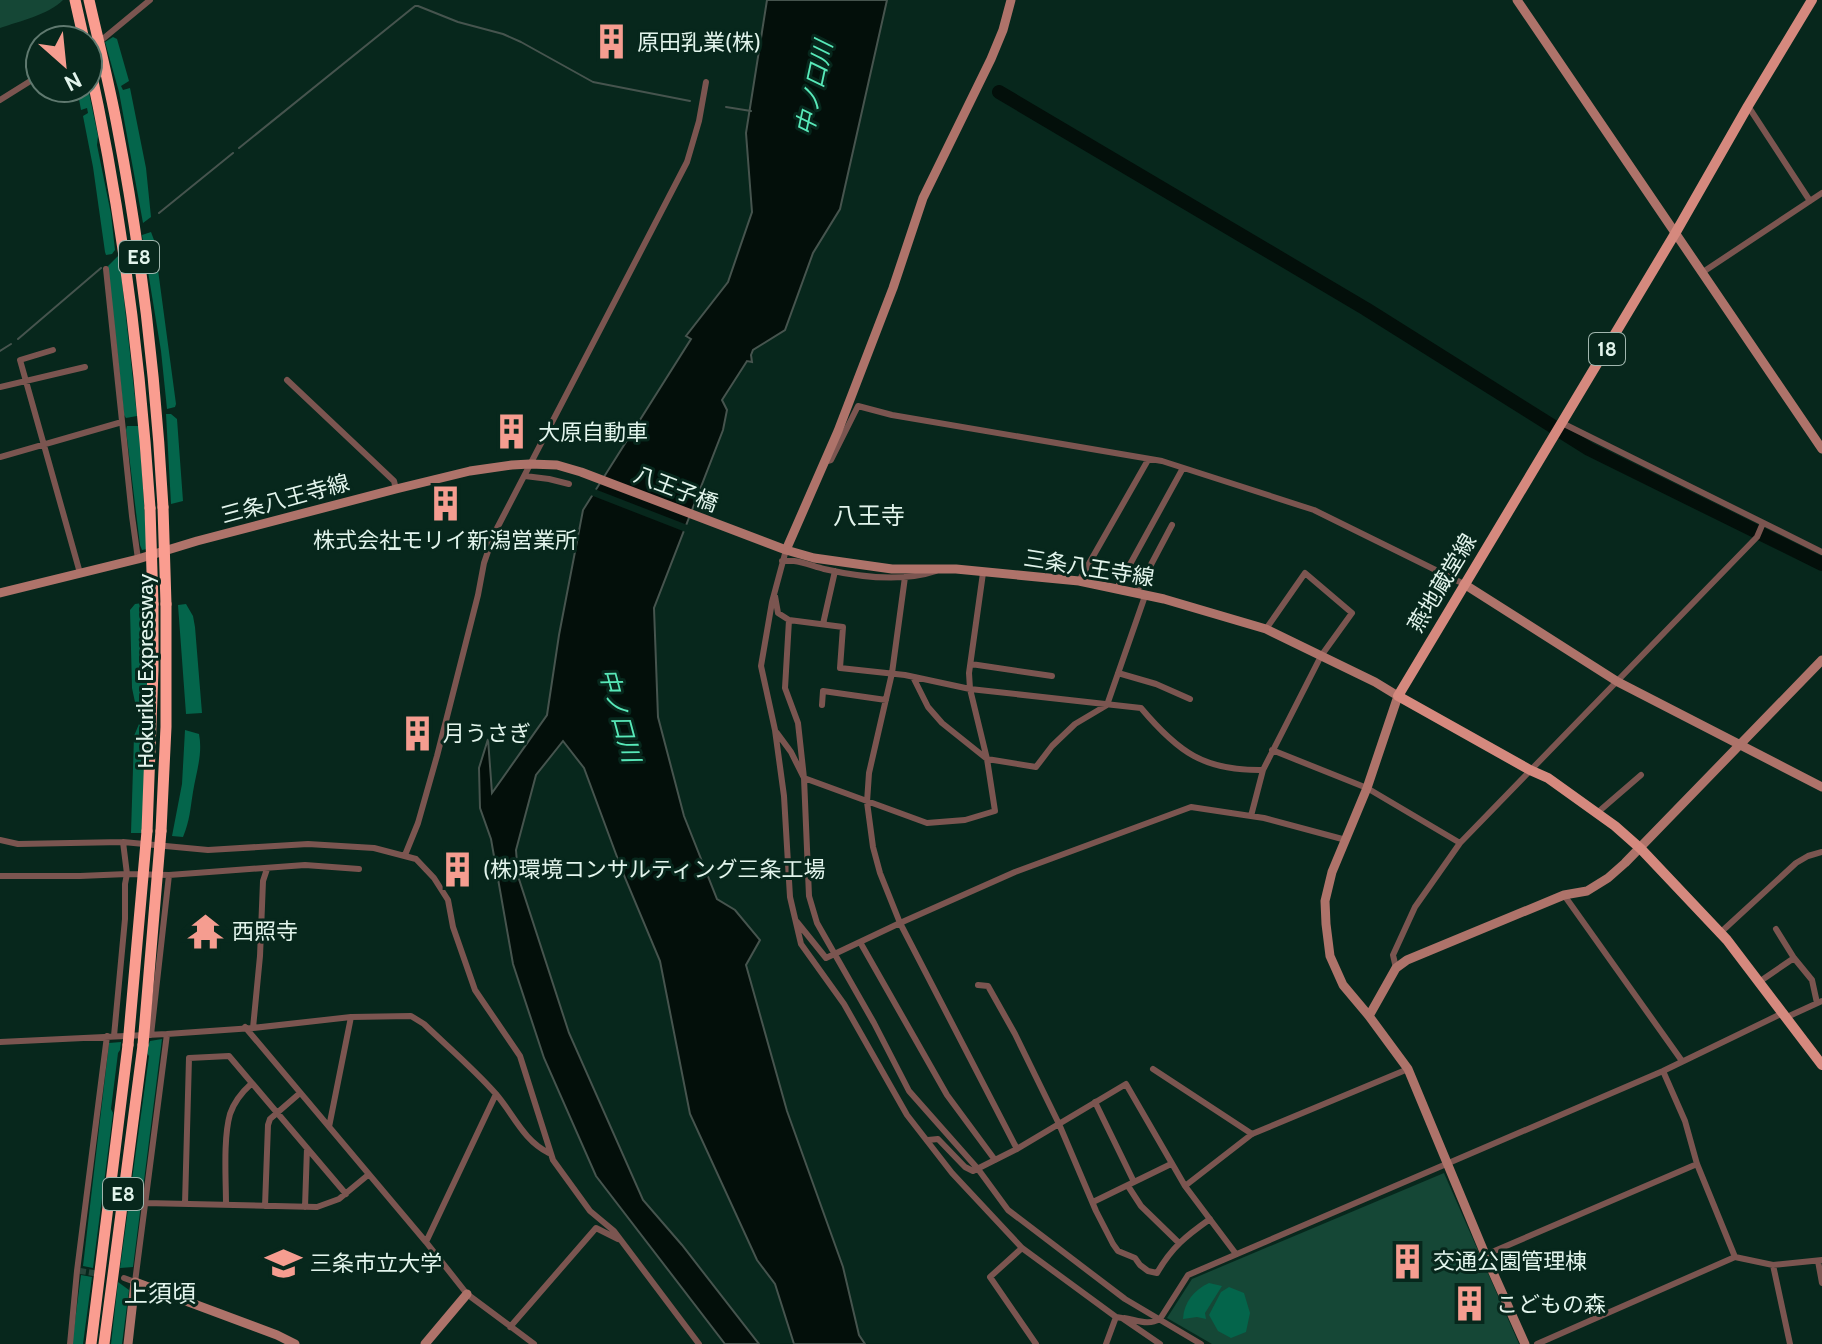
<svg xmlns="http://www.w3.org/2000/svg" width="1822" height="1344" font-family="Cabin,'Noto Sans JP',sans-serif">
  <rect width="100%" height="100%" fill="#07271c"/>
  <path fill="#154736" d="M0 0H63C48 15 20 21 0 28Z
    M1444 1173 1519 1344H1212L1167 1318 1192 1279Z"/>
  <path fill="#04654b" d="M113 37 117 39 129 81 121 86 123 90 130 88 146 168 151 217 143 223 119 92 105 42Z
    M77 88H88L98 136 97 145 111 214 115 250 112 254 106 255 105 252 93 167 83 116 88 113 87 108 81 110Z
    M151 232 154 240 176 404 175 407 167 409 161 351 142 235Z
    M119 255 137 416 126 418 124 415 109 276 108 266Z
    M166 414H171L177 419 183 501 171 504Z
    M127 426H139L147 549 142 550 140 545 126 430Z
    M150 602 148 710 136 707 132 688 130 610 135 604Z
    M186 604 193 616 195 627 202 713 186 714 178 605Z
    M139 724 146 726 142 833H131L134 736Z
    M185 730 199 734C203 754 196 773 193 792 190 810 190 820 183 837L172 836 182 784Z
    M162 1039 133 1267 120 1268 149 1056 146 1052 150 1041Z
    M121 1042 120 1050 118 1053 111 1109 113 1113 93 1268 83 1266 109 1043Z
    M81 1275 92 1277 83 1344H72Z
    M118 1282 129 1290 122 1344H111Z
    M1209 1283 1222 1286 1205 1313 1206 1319 1197 1317 1183 1319C1184 1302 1194 1290 1209 1283Z
    M1229 1287 1244 1293 1250 1313 1246 1332 1231 1338 1218 1331 1209 1315 1221 1292Z"/>
  <path fill="#030f0a" stroke="#46544e" stroke-width="2" d="M767 0H887L840 209 813 253 785 330 753 350 751 355 752 362 747 361 722 400 727 410 723 430 654 608 658 717 684 816 717 899 735 910 760 940 746 965 787 1111 843 1267 859 1335 865 1344H794L775 1284 757 1260 690 1114 660 961 623 873 584 768 563 741 536 775 516 850 518 876 569 1033 643 1200 682 1245 759 1344H725L596 1176 544 1058 513 964 491 839 480 808 479 768 488 739 492 793 547 715 559 635 583 510 691 339 686 336 728 282 752 212 746 133Z"/>
  <path fill="#07271c" d="M592 488 690 526 688 533 588 494Z"/>
  <g fill="none" stroke-linecap="round" stroke-linejoin="round">
    <path stroke="#46544e" stroke-width="2" d="M726 107 751 111
      M239 148 415 6H418L458 22 503 34 521 42 593 82 690 101
      M159 213 233 153
      M18 339 101 268
      M0 351 11 344"/>
    <path stroke="#030f0a" stroke-width="14" d="M999 92 1366 309 1589 449 1822 564"/>
    <path stroke="#28463b" stroke-width="6" stroke-dasharray="6 3" stroke-linecap="butt" d="M80 1271 100 1274"/>
    <path stroke="#7b5550" stroke-width="6" d="M104 38 150 0
      M0 100 40 75
      M1748 106 1810 201
      M106 269 132 516 138 559
      M1703 272 1822 193
      M53 350 20 360 80 573
      M287 380 394 481 396 489
      M0 387 85 367
      M1562 423 1822 552
      M0 457 122 422
      M824 462 831 460 858 406 892 415 1162 461 1314 510 1464 584
      M525 476 549 479 569 484
      M786 550 772 602 761 666 775 730 784 796 790 897 801 944 844 1004 907 1115 952 1173 1022 1248 1116 1317 1122 1318 1160 1344
      M782 561C786 561 790 561 794 561 804 562 815 567 824 569 859 577 901 583 936 571
      M905 577 892 673 869 773 867 802 873 847 880 873 900 923 1017 1149
      M1079 581 1148 460
      M1117 588 1183 468
      M1136 593 1172 525
      M775 596 778 613 789 620 785 688 798 723 804 778 809 896 817 923 874 1023 909 1091 978 1169 1008 1210 1125 1299 1201 1344
      M789 620 843 627 840 668 905 675 970 689 1141 708C1178 752 1204 771 1263 770L1321 656 1352 613 1305 573 1266 629
      M823 624 835 571
      M971 664 1052 676
      M1118 673 1156 684 1190 699
      M913 677 928 707 942 723 987 759 1036 767 1052 746 1075 724 1107 705 1145 596
      M822 705 823 691 886 700
      M777 733 791 752 804 778 927 823 965 820 995 811 987 759 970 689 969 673 983 573
      M1272 750 1367 788 1460 843
      M1597 813 1641 775
      M1251 816 1263 770
      M0 840 18 844 123 842 208 850 308 844 374 848 416 859 434 878 448 900 453 927 475 990 520 1056 553 1160 590 1211 614 1231 699 1344
      M405 855 418 823 437 756 478 595 484 563 494 534 687 162 699 121 706 82
      M0 876H80L127 874 169 875 305 865 359 869
      M1564 895 1682 1061
      M797 922 826 958 900 923 1015 872 1191 807 1264 818 1346 840
      M1776 929 1794 958 1812 980 1817 1003
      M1720 933 1796 863 1808 856 1822 852
      M860 942 947 1095 995 1160
      M1396 968 1393 955 1415 907 1460 843 1757 537 1763 523
      M1759 982 1794 958
      M978 985 988 986 1015 1034 1059 1124 1096 1211 1113 1244 1118 1251 1135 1258 1140 1265 1148 1271 1157 1273C1172 1247 1186 1236 1210 1219
      M1787 1017 1822 1001
      M245 1027 426 1242 467 1294 534 1344
      M253 1028 260 956 263 881 267 869
      M151 1035 169 875
      M114 1036 125 919V884L127 874 123 842
      M0 1042 167 1034 253 1028 351 1017 411 1016 424 1024C448 1047 474 1069 496 1094 514 1115 523 1140 549 1153
      M1153 1069 1252 1134
      M1663 1071 1685 1121 1697 1164 1735 1257
      M1095 1102 1134 1182
      M329 1127 351 1017
      M928 1140 938 1139 965 1167 973 1171 1017 1149 1126 1084 1185 1186 1236 1254
      M1128 1186 1141 1206 1179 1243
      M1185 1186 1252 1134 1408 1069
      M1093 1202 1171 1164
      M145 1203 317 1207 339 1199 368 1175
      M185 1204 189 1058 229 1056 346 1194
      M226 1205C226 1179 223 1139 230 1114 234 1102 242 1092 252 1083
      M265 1206 268 1125 270 1119 300 1093
      M305 1207 307 1148
      M426 1242 496 1094
      M1022 1248 990 1277 1036 1344
      M1485 1255 1697 1164
      M1818 1261 1822 1283
      M1773 1265 1790 1344
      M124 1278 135 1282 167 1034
      M1124 1318C1137 1320 1148 1326 1160 1319L1188 1275 1663 1071 1783 1013
      M510 1327 596 1228 618 1239
      M70 1344 77 1271 107 1036
      M1106 1344 1116 1317
      M1537 1344 1735 1257 1773 1265 1822 1260"/>
    <path stroke="#ae736a" stroke-width="9" d="M1517 0 1822 449
      M786 550 838 431 893 288 923 198 991 59 1003 30 1011 0
      M1464 584 1618 682 1822 787
      M0 593 138 559 197 541 396 489 470 471 512 465 530 464 557 465 581 472 786 550 814 558 892 569H956L1079 581 1164 599 1266 629 1375 682 1398 696 1367 788 1332 872 1325 901 1326 924 1330 956 1343 985 1369 1016 1408 1069 1487 1259 1525 1344
      M1369 1016 1396 968 1407 960 1564 895 1587 891 1608 878 1625 863 1822 660
      M128 1344 135 1282 277 1335 295 1344
      M425 1344 467 1294"/>
    <path stroke="#d5897e" stroke-width="10" d="M1812 0 1748 106 1676 232 1398 696 1530 770 1548 778 1615 826 1641 849 1727 940 1822 1065"/>
    <path stroke="#fa9d90" stroke-width="11" d="M75 0 84 40
      M89 0C99 44 110 87 118 131 142 256 156 381 163 507
      M88 58C121 206 140 356 150 508
      M147 831 153 670V604
      M161 831 166 727V604
      M91 1344 128 1045
      M104 1344 143 1045"/>
    <path stroke="#fa9d90" stroke-width="11" d="M163 507 166 604
      M150 508 153 604
      M128 1045 147 831
      M143 1045 161 831"/>
  </g>
  <defs>
    <symbol id="building-bare" viewBox="-9 -9 18 18"><path d="M-4-6H4V6H1V3H-1V6H-4ZM-2.5-4.3h1.7v1.8h-1.7ZM.8-4.3h1.7v1.8H.8ZM-2.5-1h1.7V.8h-1.7ZM.8-1h1.7V.8H.8Z" fill="#f59d90" stroke="#07271c" stroke-width="2.5" paint-order="stroke"/></symbol>
    <symbol id="temple-bare" viewBox="-9 -9 18 18"><path d="M0-6L5-2H3V0L6.5 2.5H4V6H1.5V3h-3V6H-4V2.5H-6.5L-3 0V-2H-5Z" fill="#f59d90" stroke="#07271c" stroke-width="2.5" paint-order="stroke"/></symbol>
    <symbol id="university-bare" viewBox="-9 -9 18 18"><path d="M0-5L7-2L0 1L-7-2ZM-4 1L0 2.5L4 1V4Q0 6-4 4Z" fill="#f59d90" stroke="#07271c" stroke-width="2.5" paint-order="stroke"/></symbol>
  </defs>
  <g fill-rule="evenodd">
    <use href="#building-bare" x="586" y="16" width="51" height="51"/>
    <use href="#building-bare" x="486" y="406" width="51" height="51"/>
    <use href="#building-bare" x="420" y="478" width="51" height="51"/>
    <use href="#building-bare" x="392" y="708" width="51" height="51"/>
    <use href="#building-bare" x="432" y="844" width="51" height="51"/>
    <use href="#temple-bare" x="180" y="906" width="51" height="51"/>
    <use href="#building-bare" x="1382" y="1236" width="51" height="51"/>
    <use href="#university-bare" x="258" y="1238" width="51" height="51"/>
    <use href="#building-bare" x="1444" y="1278" width="51" height="51"/>
  </g>
  <g text-anchor="middle" dominant-baseline="central" stroke-width="6" stroke-linejoin="round" paint-order="stroke">
    <g fill="#07271c" stroke="#a0b6ae" stroke-width="2">
      <rect x="119" y="241" width="40" height="32" rx="6"/>
      <rect x="1589" y="333" width="36" height="32" rx="6"/>
      <rect x="103" y="1178" width="40" height="32" rx="6"/>
    </g>
    <g font-size="20" font-weight="bold" fill="#e2f4ec">
      <text x="139" y="257">E8</text>
      <text x="1607" y="349">18</text>
      <text x="123" y="1194">E8</text>
    </g>
    <g font-size="22" fill="#e2f4ec" stroke="#07271c" text-anchor="start">
      <text x="637" y="42">原田乳業(株)</text>
      <text x="538" y="432">大原自動車</text>
      <text x="445" y="540" text-anchor="middle">株式会社モリイ新潟営業所</text>
      <text x="443" y="733">月うさぎ</text>
      <text x="483" y="869">(株)環境コンサルティング三条工場</text>
      <text x="232" y="931">西照寺</text>
      <text x="1433" y="1261">交通公園管理棟</text>
      <text x="310" y="1263">三条市立大学</text>
      <text x="1496" y="1304">こどもの森</text>
    </g>
    <g font-size="22" fill="#e2f4ec" stroke="#07271c">
      <text transform="translate(676 489) rotate(21)">八王子橋</text>
      <text transform="translate(285 499) rotate(-15)">三条八王寺線</text>
      <text transform="translate(1089 568) rotate(9)">三条八王寺線</text>
      <text transform="translate(1442 583) rotate(-59)">燕地蔵堂線</text>
      <text transform="translate(145 671) rotate(-90)">Hokuriku Expressway</text>
    </g>
    <g font-size="24" font-style="italic" fill="#58e9b9" stroke="#07271c">
      <text transform="translate(814 88) rotate(-78)">中ノ口川</text>
      <text transform="translate(620 715) rotate(75)">中ノ口川</text>
    </g>
    <g font-size="24" fill="#e2f4ec" stroke="#07271c">
      <text x="869" y="515">八王寺</text>
      <text x="160" y="1293">上須頃</text>
    </g>
  </g>
  <g transform="translate(64 64) rotate(153)"><circle r="38" fill="#07271c" stroke="#5f796f" stroke-width="2"/>
  <path d="M0-6L14 30L0 20L-14 30Z" fill="#f59d90"/>
  <text y="-12" font-size="22" font-weight="bold" text-anchor="middle" fill="#e2f4ec">N</text>
  </g>
</svg>
